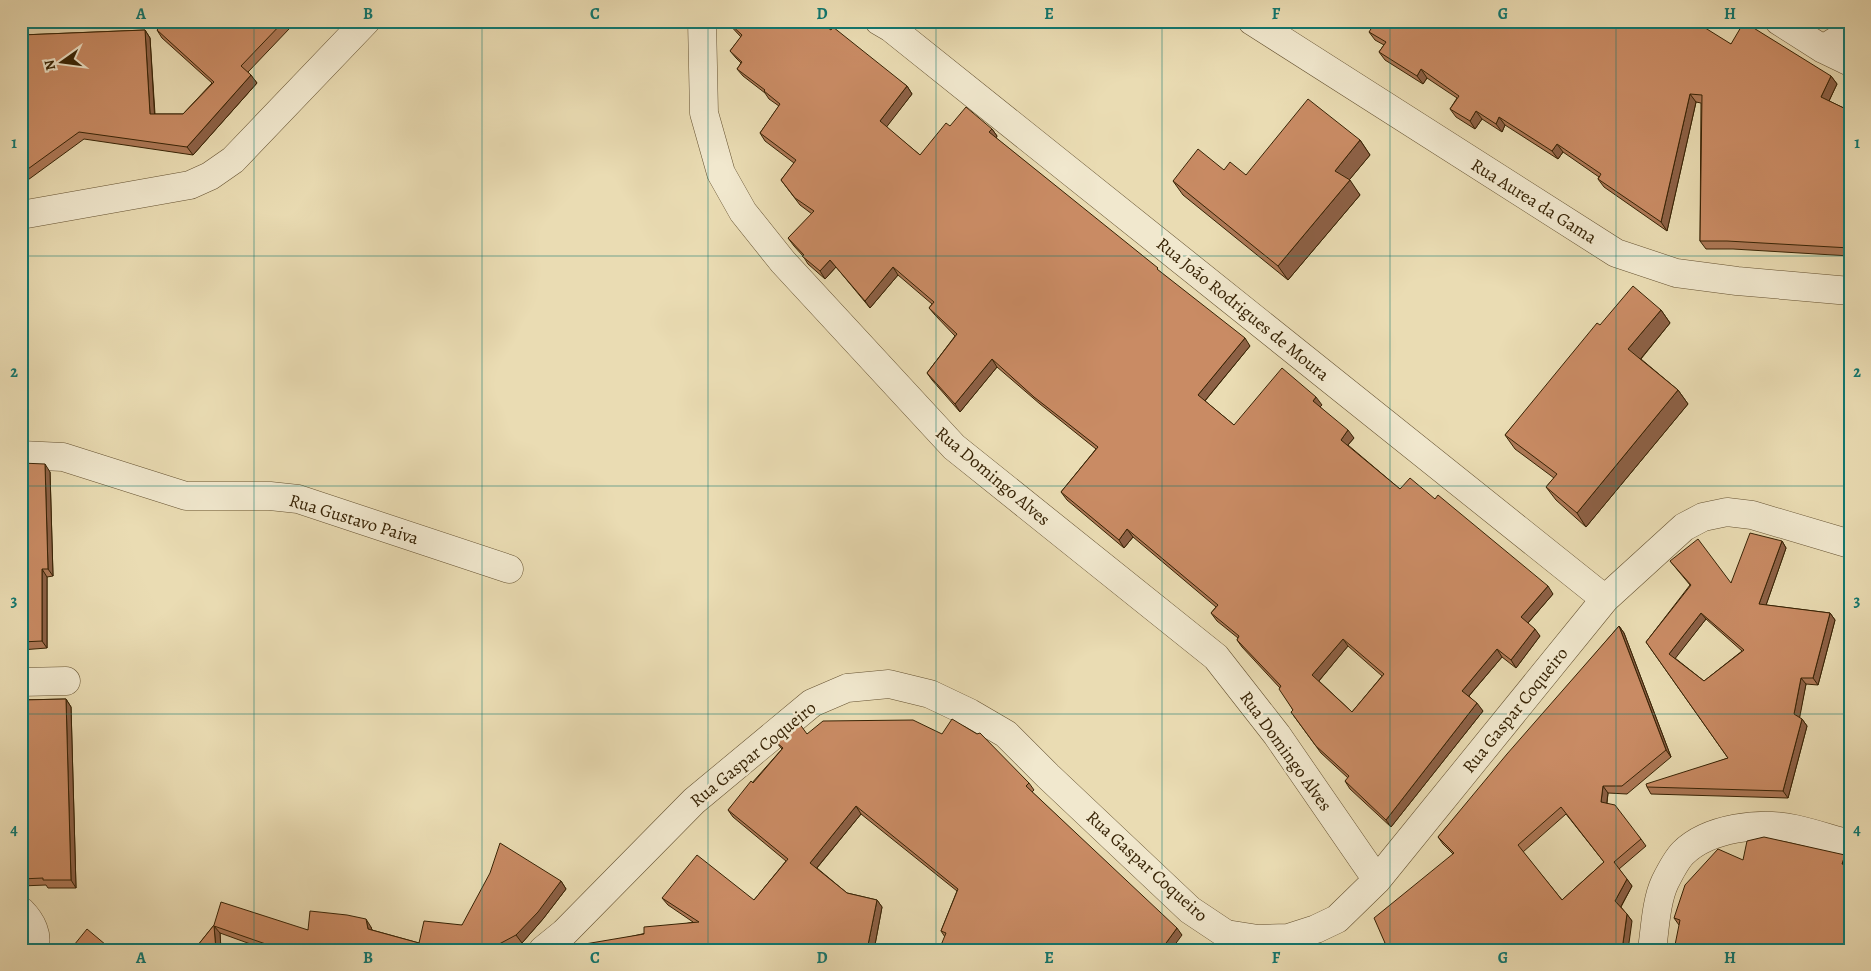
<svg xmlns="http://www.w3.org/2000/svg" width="1871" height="971" font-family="Alegreya,serif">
  <rect width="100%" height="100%" fill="#eadcb3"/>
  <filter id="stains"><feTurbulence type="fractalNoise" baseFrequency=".004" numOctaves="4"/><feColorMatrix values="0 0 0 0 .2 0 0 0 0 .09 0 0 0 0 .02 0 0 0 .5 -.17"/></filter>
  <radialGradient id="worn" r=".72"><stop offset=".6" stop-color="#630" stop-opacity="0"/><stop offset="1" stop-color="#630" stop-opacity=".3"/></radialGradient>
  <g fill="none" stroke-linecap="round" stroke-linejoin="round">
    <defs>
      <path id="minor" d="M702 21 704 113 721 173 743 212 783 262 954 447 1216 657 1277 735 1377 880
        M879 21 891 28 1605 599
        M1252 21 1616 253 1676 273 1737 281 1850 291
        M1779 21 1823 49 1850 62
        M1823 49 1850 32
        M21 215 190 185 210 176 233 160 366 21
        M21 455 63 457 186 496H270L298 499 509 569
        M21 682 66 681
        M21 911C31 921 40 936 33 950
        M543 950 564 933 694 801 812 703 847 688 889 684 930 694 970 713 1006 734 1048 776 1190 910 1226 934 1258 939 1288 938 1316 929 1337 919 1377 880 1605 599 1684 527 1703 517 1727 512 1752 515 1850 544
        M1652 950C1655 929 1656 901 1665 882 1669 874 1676 860 1683 853 1708 828 1761 821 1795 829 1813 833 1831 839 1850 844"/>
    </defs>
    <use href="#minor" stroke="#645130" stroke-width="29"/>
    <use href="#minor" stroke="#f1e8ce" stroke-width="28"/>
  </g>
  <path fill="#ad7856" stroke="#372305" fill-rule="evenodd" d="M285 21V22L289 29 248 72 257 83 193 155 84 139 21 185V35L145 30 150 38 155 114H183L212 83 162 38 157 30Z
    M726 21H811L907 86 912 94 886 127 920 155 950 126 992 129 997 136 996 138 1250 346 1205 401 1234 425 1322 405 1320 407 1354 438 1348 445 1400 489 1553 594 1528 623 1540 636 1516 668 1502 657 1469 696 1483 711 1391 827 1350 789 1345 781 1348 778 1321 753 1291 712 1293 710 1280 688 1242 647 1237 640 1238 638 1217 621 1211 613 1216 607 1133 537 1124 548 1067 500 1061 492 1096 449 1040 404 997 367 960 412 932 380 927 373 955 336 935 315 929 308 932 304 898 275 870 308 836 267 825 279 808 264 803 256 794 246 788 238 812 214 800 205 781 180 794 163 765 141 760 133 779 106 769 99 765 93 743 76 737 69 741 63 736 58 730 51 741 37ZM1348 646 1382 676 1352 712 1319 681Z
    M1369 32 1731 44 1831 76 1837 84 1829 101 1850 111V256L1733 249H1706L1700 241 1701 103 1696 102 1667 231 1604 187 1598 179 1599 177 1563 152 1558 159 1505 125 1502 132 1482 119 1475 129 1456 117 1450 109 1457 98 1427 78 1423 84 1385 60 1379 52 1384 45 1375 40Z
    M1360 140 1370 155 1349 180 1360 195 1288 280 1183 195 1173 181 1224 170 1246 175Z
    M1661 310 1670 323 1641 359 1678 390 1688 404 1586 527 1556 500 1546 487 1554 478 1515 449 1505 435 1600 325Z
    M21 463 50 472 53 576 47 577V648L21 650Z
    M1782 541 1786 548 1766 605 1830 613 1835 620 1818 685 1806 684 1799 718 1802 719 1807 726 1788 798 1651 794 1647 787 1728 758 1646 642 1690 585 1670 561 1731 583ZM1706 619 1742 651 1704 681 1675 658Z
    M1619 626 1624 633 1671 757 1627 794 1608 793 1607 803 1641 839 1646 846 1619 869 1632 886 1621 907 1632 921 1385 943 1453 854 1443 844 1438 837ZM1566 814 1604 862 1562 900 1523 852Z
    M66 699 71 707 76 888H48L46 885 21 886V700Z
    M807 734 1029 783 1034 790 1032 792 1182 935 945 937 941 931 957 891 861 814 817 868 847 893 877 900 882 907 874 950H574L693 922 668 905 662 898 754 900 786 861 733 817 728 810 782 749 776 742Z
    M1850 861V950L1679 925 1674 918Z
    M561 881 566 889 543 919 522 943 508 950H267L220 933 221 950H194L214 925 308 930 371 927 372 930 419 943 462 925Z"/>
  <path fill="#8d6146" stroke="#372305" d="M145 30 150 38 155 122 150 114Z
    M1421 69 1427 78 1423 84 1417 76Z
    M251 75 257 83 193 155 187 147Z
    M1831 76 1837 84 1827 105 1821 97Z
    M907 86 912 94 885 129 880 121Z
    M1690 94 1696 102 1667 231 1661 222Z
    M1476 111 1482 119 1475 129 1470 121Z
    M1499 117 1505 125 1502 132 1496 124Z
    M992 129 997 136 995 140 989 132Z
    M1360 140 1370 155 1345 185 1335 171Z
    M1557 144 1563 152 1558 159 1552 151Z
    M1350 180 1360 195 1288 280 1278 266Z
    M830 260 836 267 825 279 820 271Z
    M893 267 898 275 870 308 865 301Z
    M1661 310 1670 323 1638 362 1628 349Z
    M1245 338 1250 346 1203 403 1198 395Z
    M992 359 997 367 960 412 955 404Z
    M1678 390 1688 404 1586 527 1577 513Z
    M1316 397 1322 405 1318 409 1313 401Z
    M1348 430 1354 438 1346 447 1341 440Z
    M45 464 50 472 53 576 48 569Z
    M1127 529 1133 537 1124 548 1119 540Z
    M1782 541 1786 548 1764 611 1759 604Z
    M42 569 47 577V648L42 641Z
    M1548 586 1553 594 1526 625 1521 617Z
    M1701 613 1706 619 1674 660 1669 654Z
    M1830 613 1835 620 1818 685 1813 678Z
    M1619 626 1624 633 1671 757 1666 750Z
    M1535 629 1540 636 1516 668 1511 660Z
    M1343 639 1348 646 1317 683 1312 675Z
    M1497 649 1502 657 1467 698 1462 691Z
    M1801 678 1806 684 1799 721 1794 714Z
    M66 699 71 707 76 888 71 880Z
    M1477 703 1483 711 1391 827 1386 820Z
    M1802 719 1807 726 1788 798 1783 791Z
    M1603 786 1608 793 1606 809 1601 802Z
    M856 806 861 814 815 870 810 863Z
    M1845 855 1850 861V866L1847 872 1842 864Z
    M1627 879 1632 886 1620 908 1615 901Z
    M561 881 566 889 543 919 522 943 516 935Z
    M877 900 882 907 874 950H867Z
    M1627 914 1632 921 1628 950H1622Z
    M366 919 371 927 374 937 368 929Z
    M214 926 220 933 221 950H216Z
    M1177 928 1182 935 1171 950H1161Z"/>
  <path fill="#c98b64" stroke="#372305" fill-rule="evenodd" d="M165 21H284L241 66 251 75 187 147 79 132 21 174V35L145 30 150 114H183L214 82 157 30Z
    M727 21H811L814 23 815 21H818L831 30 833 27 907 86 880 121 920 155 946 123 950 126 966 107 992 129 989 132 1158 268 1157 269 1245 338 1198 395 1234 425 1282 368 1316 397 1313 401 1348 430 1341 440 1400 489 1410 478 1435 499 1438 495 1548 586 1521 617 1535 629 1511 660 1497 649 1462 691 1477 703 1386 820 1345 781 1349 776 1316 746 1291 712 1293 710 1279 689 1281 686 1237 640 1239 636 1211 613 1218 605 1127 529 1119 540 1061 492 1098 447 1034 397 992 359 955 404 927 373 957 334 929 308 934 302 893 267 865 301 830 260 820 271 802 256 804 255 788 238 814 211 795 198 781 180 796 160 760 133 780 104 764 91 765 90 737 69 742 62 730 51 742 35ZM1343 639 1384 674 1352 712 1312 675Z
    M1376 21H1694L1731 44 1744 22 1831 76 1821 97 1850 111V248L1727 241H1700L1702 95 1690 94 1661 222 1598 179 1601 174 1557 144 1552 151 1499 117 1496 124 1476 111 1470 121 1450 109 1459 96 1421 69 1417 76 1379 52 1386 42 1369 32Z
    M1308 99 1360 140 1335 171 1350 180 1278 266 1173 181 1198 149 1224 170 1230 162 1246 175Z
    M1633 286 1661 310 1628 349 1678 390 1577 513 1546 487 1557 474 1505 435 1597 323 1600 325Z
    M21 463 45 464 48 569H42V641L21 642Z
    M1750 533 1782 541 1759 604 1830 613 1813 678H1801L1794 714 1802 719 1783 791 1647 787 1646 784 1728 758 1646 642 1691 585 1670 561 1698 539 1731 583ZM1701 613 1744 650 1704 681 1669 654Z
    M1619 626 1666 750 1622 786H1603L1601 802 1615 805 1641 839 1614 862 1627 879 1615 901 1627 914 1622 950H1367L1385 943 1374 918 1454 853 1438 837 1507 754ZM1561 807 1604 862 1562 900 1518 845Z
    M66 699 71 880H43V878L21 879V700Z
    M952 719 977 734 980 733 1029 783 1026 786 1177 928 1161 950H939L946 933 941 931 958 889 856 806 810 863 847 893 877 900 867 950H574L579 945 644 934V927L699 922 662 898 697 855 754 900 788 859 728 810 751 781 753 783 783 748 776 742 799 723 807 734 823 721 913 720 942 734Z
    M1764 837 1845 855 1842 864 1850 866V950H1674L1680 920 1674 918 1685 885 1718 849 1743 860 1747 841Z
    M500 843 561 881 538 912 516 935 488 950H283L214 926 216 950H194L214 925 221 902 308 930 310 911 347 915 366 919 368 929 419 943 424 921 462 925 490 873Z
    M87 929 112 950H70Z
    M1320 945 1321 950H1308Z"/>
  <path fill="none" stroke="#0f766e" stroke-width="1" stroke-opacity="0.55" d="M254 21V950M482 21V950M708 21V950M936 21V950M1162 21V950M1390 21V950M1616 21V950M21 256H1850M21 486H1850M21 714H1850"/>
  <g text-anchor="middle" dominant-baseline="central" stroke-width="5" stroke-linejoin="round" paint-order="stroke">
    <g font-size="18" fill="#372305" stroke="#f1e8ce">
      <text transform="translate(1534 201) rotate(32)">Rua Aurea da Gama</text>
      <text transform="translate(1243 309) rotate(39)">Rua João Rodrigues de Moura</text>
      <text transform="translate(993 476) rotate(40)">Rua Domingo Alves</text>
      <text transform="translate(354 519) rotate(17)">Rua Gustavo Paiva</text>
      <text transform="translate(1515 710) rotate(-51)">Rua Gaspar Coqueiro</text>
      <text transform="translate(1286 751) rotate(54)">Rua Domingo Alves</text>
      <text transform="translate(753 754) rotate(-39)">Rua Gaspar Coqueiro</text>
      <text transform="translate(1147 866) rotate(42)">Rua Gaspar Coqueiro</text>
    </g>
  </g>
  <rect width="1871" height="971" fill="none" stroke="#eadcb3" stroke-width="55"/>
  <g transform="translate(62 62) rotate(256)" stroke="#f1e8ce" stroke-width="4" paint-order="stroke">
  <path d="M0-4L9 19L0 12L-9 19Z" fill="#372305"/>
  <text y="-8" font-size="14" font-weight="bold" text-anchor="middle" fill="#372305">N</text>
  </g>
  <rect x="28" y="28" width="1816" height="916" fill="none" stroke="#0f766e" stroke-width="2"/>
  <g font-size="16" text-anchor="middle" font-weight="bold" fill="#0f766e">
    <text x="141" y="19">A</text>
    <text x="368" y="19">B</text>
    <text x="595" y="19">C</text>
    <text x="822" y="19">D</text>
    <text x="1049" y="19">E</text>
    <text x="1276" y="19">F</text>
    <text x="1503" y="19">G</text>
    <text x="1730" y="19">H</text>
    <text x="14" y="148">1</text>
    <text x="1857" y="148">1</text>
    <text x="14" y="377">2</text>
    <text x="1857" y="377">2</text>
    <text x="14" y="606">3</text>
    <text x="1857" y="606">3</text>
    <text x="14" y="835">4</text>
    <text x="1857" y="835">4</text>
    <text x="141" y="963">A</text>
    <text x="368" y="963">B</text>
    <text x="595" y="963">C</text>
    <text x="822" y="963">D</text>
    <text x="1049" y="963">E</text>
    <text x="1276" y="963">F</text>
    <text x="1503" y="963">G</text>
    <text x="1730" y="963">H</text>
  </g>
  <rect width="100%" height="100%" filter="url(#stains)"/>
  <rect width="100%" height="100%" fill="url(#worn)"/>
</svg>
